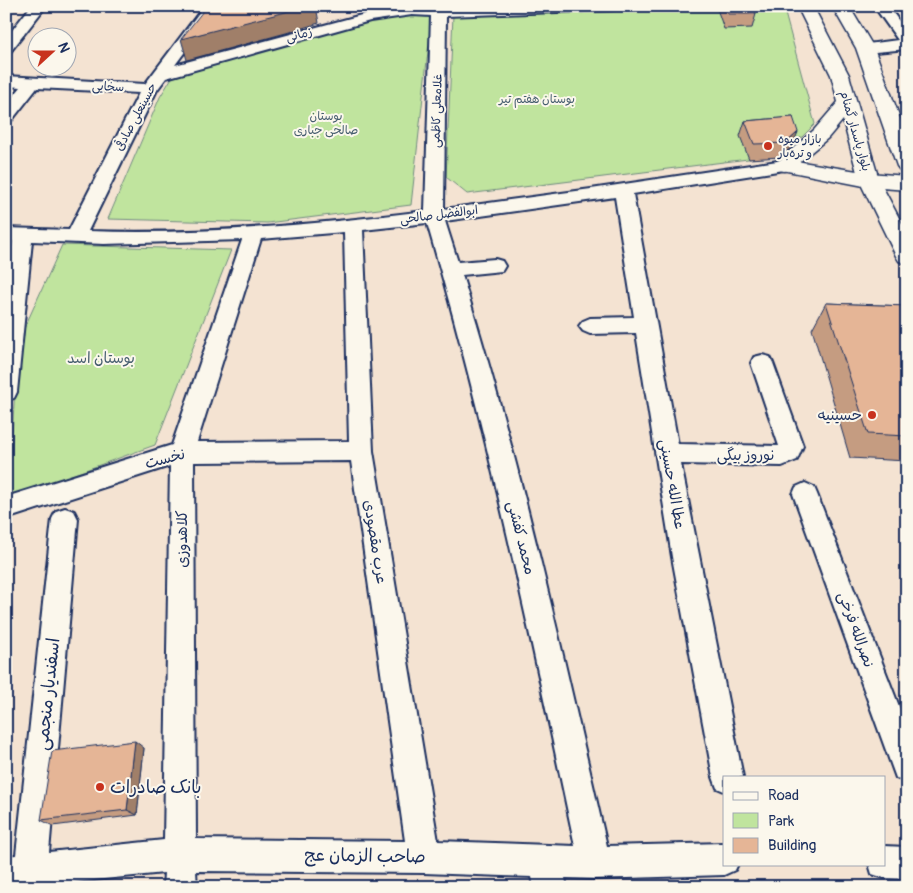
<svg xmlns="http://www.w3.org/2000/svg" width="913" height="893" font-family="Pangolin,'Playpen Sans Arabic',sans-serif">
  <rect width="100%" height="100%" fill="#f4e3d2"/>
  <filter id="ink" filterUnits="userSpaceOnUse"><feTurbulence type="fractalNoise" baseFrequency=".02" numOctaves="2"/><feDisplacementMap in="SourceGraphic" scale="10" xChannelSelector="R" yChannelSelector="G"/><feConvolveMatrix kernelMatrix="1 2 1 2 8 2 1 2 1" color-interpolation-filters="sRGB"/></filter>
  <g filter="url(#ink)">
    <path fill="#c0e49e" stroke="#6e8a7e" d="M732 6H783L815 124 802 137 756 158 467 194 446 177 453 15Z
      M432 15 411 205 267 223 108 219 160 97 176 71 375 19Z
      M62 245 231 250 155 445 8 498 18 342Z"/>
    <g fill="none" stroke-linecap="round" stroke-linejoin="round">
      <defs>
        <path id="minor" d="M31 6H46L11 51 6 53V38Z
          M204 6H219L175 65 369 13 412 7 620 6 613 10 446 16 444 209 591 189 784 160 790 161 793 165 790 169 784 170 633 194 678 444 779 446 751 363 754 357 762 355 770 357 773 363 803 446 797 460 782 466 681 464 743 777H724V791L717 788 713 777 672 557 636 333 590 334 583 331 579 326 583 321 590 318 634 317 615 197 445 221 458 262 495 259 502 261 505 266 502 271 462 275C521 463 563 655 607 846L724 843V864H738L735 870 724 875 595 879 565 878 567 887H534L532 877 424 873 196 871 197 887H163L164 873 44 885V887H6V856L16 855 52 519 56 511 65 508 74 511 78 519 49 852 164 840 170 466 6 519V497L172 445 242 240 104 244 32 241 17 392 14 398 6 401V288L13 241 6 240V228L69 230 139 93 37 88 12 120 6 121V105L21 87 6 86V76L145 84ZM412 15 431 16 425 211C314 225 200 235 88 231L157 90 166 78 370 21ZM427 223C487 429 531 637 575 846L438 841 373 451 363 230ZM344 232 349 441 197 442 261 239ZM351 461 405 841 196 839 194 462Z
          M874 6H888L907 32V49L865 53 860 51 857 48 860 45 898 40Z
          M805 483 814 487 817 494 907 727V782L896 778 892 767 793 494 796 487Z
          M884 846 907 847V879L884 878 872 874 869 864H884Z"/>
        <path id="tertiary" d="M784 159 869 173 907 176V190L869 187 777 169 774 165 777 161Z"/>
        <path id="secondary" d="M797 6H813L849 75 879 180 907 233V264L899 261 896 256 859 180 843 120 828 138 791 169 784 171 777 169 774 165 814 130 838 102 831 75Z
          M832 6H849L874 48 907 137V172L900 170 897 166 856 48Z"/>
      </defs>
      <use href="#minor" stroke="#1b2f5e" stroke-width="4"/>
      <use href="#tertiary" stroke="#1b2f5e" stroke-width="3"/>
      <use href="#secondary" stroke="#1b2f5e" stroke-width="3"/>
      <use href="#minor" fill="#fbf7ec" fill-rule="evenodd"/>
      <use href="#tertiary" fill="#fbf7ec" fill-rule="evenodd"/>
      <use href="#secondary" fill="#fbf7ec" fill-rule="evenodd"/>
    </g>
    <path fill="#c59c81" stroke="#1b2f5e" d="M716 6H753L756 14 752 28 724 29Z
      M793 117 792 147 780 157 749 159 740 136 745 121Z
      M826 303 907 306V461L850 458 812 329Z
      M144 748 137 815 53 826 41 820Z"/>
    <path fill="#a07f69" stroke="#1b2f5e" d="M304 6H316L319 23 286 33 187 60 181 39Z
      M798 132 792 147 780 157 786 143Z
      M135 741 144 748 137 815 127 810Z"/>
    <path fill="#e5b596" stroke="#1b2f5e" d="M207 6H304L282 13 181 39Z
      M725 6H753L756 14H728Z
      M793 117 798 132 786 143 754 144 745 121Z
      M826 303 907 306V436L868 434Z
      M135 741 127 810 41 820 52 751Z"/>
  </g>
  <g fill="#c8321e" stroke="#fbf7ec" stroke-width="2">
    <circle cx="768" cy="146" r="5"/>
    <circle cx="872" cy="415" r="5"/>
    <circle cx="100" cy="787" r="5"/>
  </g>
  <g text-anchor="middle" dominant-baseline="central" stroke-width="4" stroke-linejoin="round" paint-order="stroke">
    <g font-size="12" fill="#1b2f5e" stroke="#fbf7ec">
      <text transform="translate(299 35) rotate(-15)">زمانی</text>
      <text transform="translate(108 87) rotate(3)">سخایی</text>
      <text transform="translate(437 111) rotate(-88)">غلامعلی کاظمی</text>
      <text transform="translate(136 117) rotate(-62)">حسینعلی صادقی</text>
      <text transform="translate(855 131) rotate(74)">بلوار پاسدار گمنام</text>
      <text transform="translate(439 215) rotate(-7)">ابوالفضل صالحی</text>
    </g>
    <g font-size="12" fill="#445c6e" stroke="#fbf7ec">
      <text x="537" y="99">بوستان هفتم تیر</text>
      <text x="326" y="116">بوستان<tspan x="326" dy="14">صالحی جباری</tspan></text>
    </g>
    <g font-size="12" fill="#1b2f5e" stroke="#fbf7ec" text-anchor="start">
      <text x="778" y="139">بازار میوه<tspan x="778" dy="14">و تره‌بار</tspan></text>
    </g>
    <g font-size="15" fill="#445c6e" stroke="#fbf7ec">
      <text x="101" y="358">بوستان اسد</text>
    </g>
    <g font-size="15" fill="#1b2f5e" stroke="#fbf7ec" text-anchor="end">
      <text x="862" y="415">حسینیه</text>
    </g>
    <g font-size="15" fill="#1b2f5e" stroke="#fbf7ec">
      <text x="746" y="455">نوروز بیگی</text>
      <text transform="translate(165 459) rotate(-15)">نخست</text>
      <text transform="translate(672 484) rotate(80)">عطا الله حسینی</text>
      <text transform="translate(521 538) rotate(76)">محمد کفشی</text>
      <text transform="translate(182 539) rotate(-90)">کلاهدوزی</text>
      <text transform="translate(375 542) rotate(81)">عرب مقصودی</text>
      <text transform="translate(856 630) rotate(70)">نصرالله فرخی</text>
    </g>
    <g font-size="18" fill="#1b2f5e" stroke="#fbf7ec">
      <text transform="translate(48 694) rotate(-84)">اسفندیار منجمی</text>
      <text transform="translate(365 856) rotate(1)">صاحب الزمان عج</text>
    </g>
    <g font-size="18" fill="#1b2f5e" stroke="#fbf7ec" text-anchor="start">
      <text x="110" y="787">بانک صادرات</text>
    </g>
  </g>
  <rect width="913" height="893" fill="none" stroke="#fbf7ec" stroke-width="25"/>
  <rect x="12" y="12" width="888" height="868" fill="none" stroke="#1b2f5e" stroke-width="2" filter="url(#ink)"/>
  <rect x="723" y="776" width="162" height="90" fill="#fbf7ec" stroke="#a1a7b3"/>
  <rect x="733" y="792" width="25" height="8" fill="#fbf7ec" stroke="#a1a7b3"/>
  <text x="768" y="800" font-size="15" fill="#1b2f5e">Road</text>
  <rect x="733" y="813" width="25" height="15" fill="#c0e49e" stroke="#a1a7b3"/>
  <text x="768" y="826" font-size="15" fill="#1b2f5e">Park</text>
  <rect x="733" y="838" width="25" height="15" fill="#e5b596" stroke="#a1a7b3"/>
  <text x="768" y="850" font-size="15" fill="#1b2f5e">Building</text>
  <g transform="translate(52 52) rotate(69)"><circle r="24" fill="#fbf7ec" stroke="#a1a7b3"/>
  <path d="M0-4L9 19L0 12L-9 19Z" fill="#c8321e"/>
  <text y="-8" font-size="14" font-weight="bold" text-anchor="middle" fill="#1b2f5e">N</text>
  </g>
</svg>
